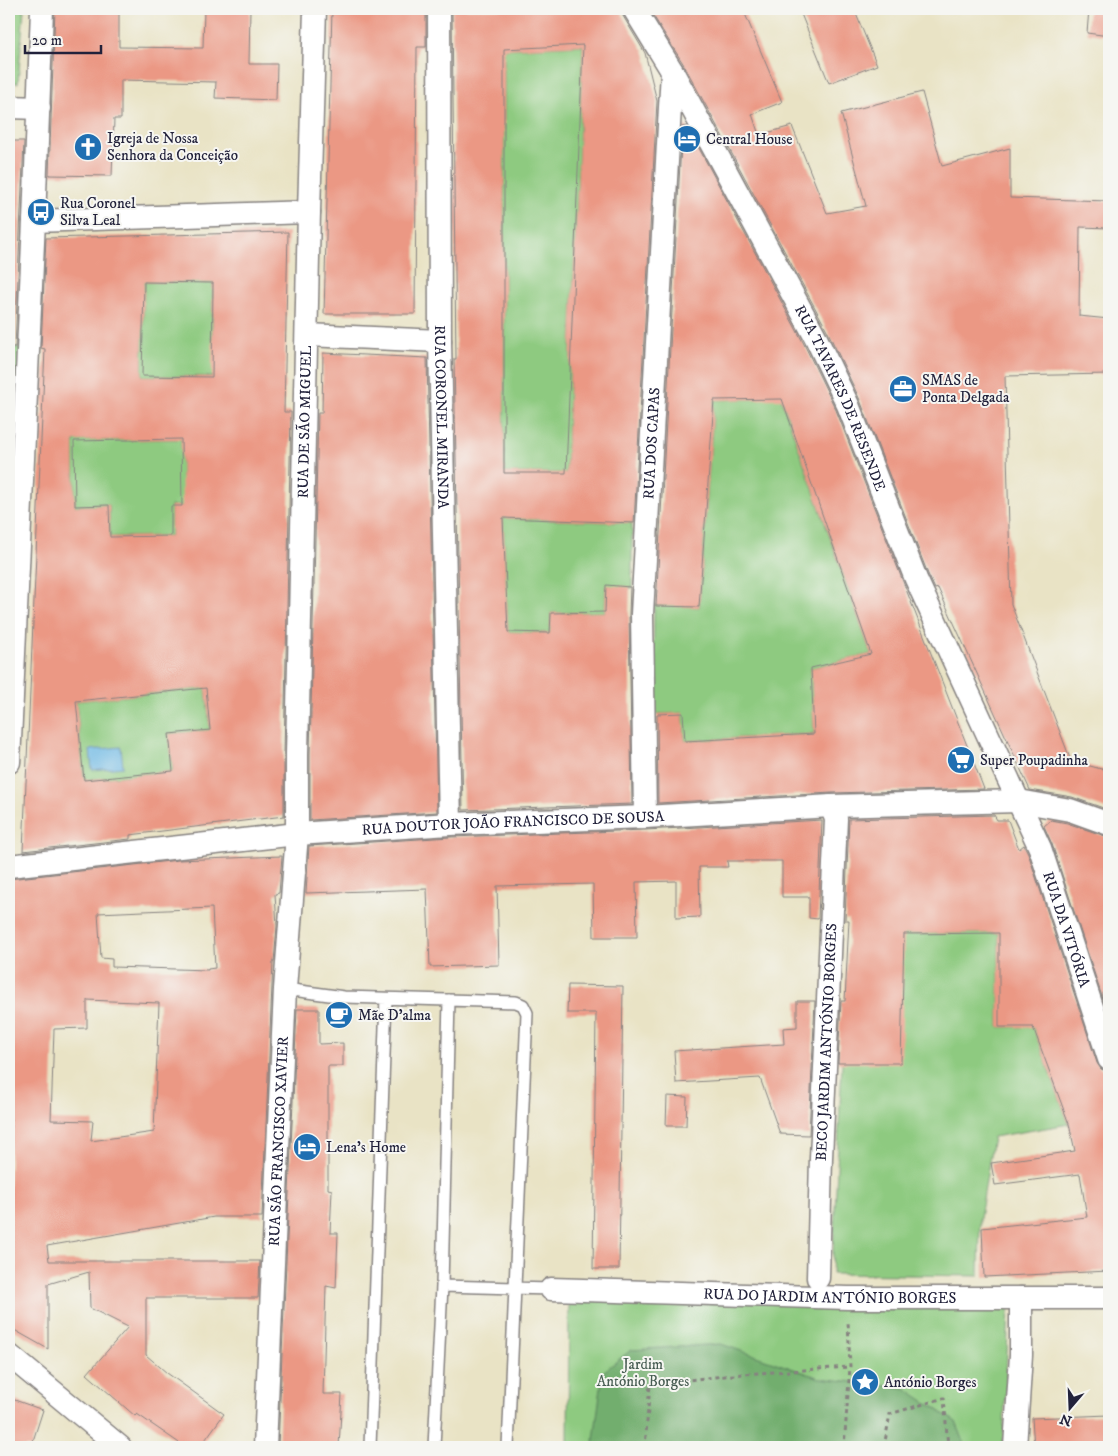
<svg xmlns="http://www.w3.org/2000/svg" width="1118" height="1456" font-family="'IM FELL DW Pica',serif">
  <rect width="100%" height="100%" fill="#f6f6f2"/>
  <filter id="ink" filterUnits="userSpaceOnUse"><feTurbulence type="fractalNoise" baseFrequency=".02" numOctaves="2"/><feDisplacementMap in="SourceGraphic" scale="10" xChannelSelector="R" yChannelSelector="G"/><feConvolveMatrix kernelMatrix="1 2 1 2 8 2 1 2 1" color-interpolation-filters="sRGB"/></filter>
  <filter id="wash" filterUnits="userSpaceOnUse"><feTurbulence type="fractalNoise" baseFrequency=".0096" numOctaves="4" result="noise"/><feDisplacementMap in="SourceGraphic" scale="20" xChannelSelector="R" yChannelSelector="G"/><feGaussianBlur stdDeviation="1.12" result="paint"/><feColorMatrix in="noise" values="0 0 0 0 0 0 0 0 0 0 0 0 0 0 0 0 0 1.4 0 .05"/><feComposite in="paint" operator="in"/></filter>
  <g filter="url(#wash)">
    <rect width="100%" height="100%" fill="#e9e3c5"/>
    <path fill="#8eca80" stroke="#58765e" d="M9 9H24L18 83H9Z
      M583 45 566 473H504V49Z
      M144 282 213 283 212 339 241 377 142 376Z
      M9 347 22 348 18 432H9Z
      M777 387 871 654 811 668 814 734 685 741 683 713 653 714 654 605 699 607 714 400 759 399Z
      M181 439 182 477 213 476 214 506H171V536L110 537 109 505 75 506 74 441Z
      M503 518 632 523V588L606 586 605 612 551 613 550 633 508 632Z
      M206 688 210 730 169 734 173 771 84 780 76 701Z
      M999 933V1027H1033L1069 1124 993 1137 980 1218 979 1276 832 1274 842 1063 904 934Z
      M569 1296 1009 1308 1003 1447H568Z"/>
    <path fill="#72ae6e" stroke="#4a6854" d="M721 1344 820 1378 905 1388 956 1422 966 1447H593L603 1372 631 1350Z"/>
    <path fill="#6bb7e4" stroke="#466c90" d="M121 747 123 767 92 770 90 750Z"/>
    <g id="blocks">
      <path fill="#eb9884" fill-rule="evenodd" d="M55 9H119V47L203 48 204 9H250L249 64H277L276 100 215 98 216 82 121 80V119H114L112 176 49 175Z
        M332 9H426V47H417L415 314H324Z
        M452 9H621L623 16 645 53 657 101 634 523 503 518 508 632 550 633 551 613 605 612 606 585 630 587 629 614 632 804 463 810 454 359H456ZM583 45 566 473H504V49Z
        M649 9H743L782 102 752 114 759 135 792 126 827 213 866 206 841 113 922 92 942 166 1010 148V198L1109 201V228L1080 227 1079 316 1109 319V374L1005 376 1011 604 1071 761 1109 771V810L1072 797 1030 790 938 588 935 589 928 574 860 400 827 330 684 65Z
        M799 9H854L877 65 829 83Z
        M1089 9H1109V36L1087 33Z
        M687 126 803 342 836 410 984 789 831 793 658 803 657 714 683 713 685 741 814 734 811 668 871 654 782 399 714 400 699 607 656 606 682 127Z
        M9 141H24L15 347H9Z
        M288 232 284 412H291L284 754V816L130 835V839L23 851 45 349 41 348 46 238ZM144 282 213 283 212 377 142 376ZM181 439 182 506H171V536L110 537 109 505 75 506 74 441ZM206 688 210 730 169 734 173 771 84 780 76 701Z
        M323 353 427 358 437 812 310 820V754L318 413H322Z
        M994 815 997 820H1008L1019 849 1024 845 1028 853 1097 1063 1101 1069 1109 1072V1271L984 1277 982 1228 1087 1217 1080 1174 995 1185 991 1163 1075 1151 1069 1124 1033 1027H999V933L904 934 901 1063H838L841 1001H845L849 920H845L849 819Z
        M822 820 818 919 809 918V897H782V861H727L728 867H699L700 917 676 918V881L636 882 637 937H594L593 884 497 886 499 965 430 967 427 889 306 893 309 846 451 837 646 830Z
        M1051 820 1067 823 1105 836 1109 837V1018L1052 844 1044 826Z
        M282 856 279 893 275 894 277 926 274 962H273L262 1217H214L47 1246 49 1261H260L258 1298H146V1355L167 1373 224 1414 200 1447H185L137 1414 135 1416 87 1374 128 1327 90 1308 89 1272 48 1284V1349L9 1327V1193L11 1119 9 1120V879L179 860ZM212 908 215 968 208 969V970L112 967V959L101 958 98 913ZM87 1000 159 1003 154 1132 91 1141 93 1121 51 1120 54 1029 87 1028Z
        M568 985 623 986 619 1269H593L596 1013H567Z
        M797 1001H815L809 1135 780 1134 760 1078 676 1083 674 1051 784 1044 783 1028 797 1027Z
        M297 1009H319V1044L343 1043V1066H328V1189L332 1190 330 1233H338L336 1288 326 1286 323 1394H342L339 1447H278Z
        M667 1096 687 1097 686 1126H666Z
        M9 1398 43 1410 31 1447H9Z
        M1109 1415V1447H1034L1032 1418Z"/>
    </g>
  </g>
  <g filter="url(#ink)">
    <use href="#blocks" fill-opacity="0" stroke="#868280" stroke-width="1"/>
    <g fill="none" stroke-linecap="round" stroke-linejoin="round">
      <defs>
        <path id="service" d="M285 989 344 997 516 1002 523 1005 527 1013 508 1447
          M442 1286 551 1289
          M370 1447 386 999
          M434 1447 442 1286 449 1000"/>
        <g id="minor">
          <path id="s1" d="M439 9 440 341 450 824"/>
          <path id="s2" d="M634 9 672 71 815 336 848 405 916 579 1040 848 1109 1059"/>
          <path d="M9 107 39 108"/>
          <path d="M34 221 309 212"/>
          <path d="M307 335 440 341"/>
          <path d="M9 762 34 221 42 9"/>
          <path id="s3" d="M645 817 642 614 672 71"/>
          <path id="s4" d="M9 866 297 834 450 824 645 817 831 806 1019 801 1070 810 1109 824"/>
          <path id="s5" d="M818 1278 821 1158 836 819 831 806"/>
          <path id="s6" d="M551 1289 848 1298H1109"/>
          <path d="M9 1355 120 1447"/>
          <path id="s7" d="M265 1447 285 989 297 834V754L309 212 315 9"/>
          <path d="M1015 1447 1021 1355V1298"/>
        </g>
      </defs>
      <use href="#service" stroke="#868280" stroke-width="14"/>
      <use href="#minor" stroke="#868280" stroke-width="25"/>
      <path stroke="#868280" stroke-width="3" stroke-dasharray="4 4" stroke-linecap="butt" d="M645 1447 650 1384 743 1374 850 1367
        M844 1447 850 1367 848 1321
        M884 1447 890 1414 944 1398 948 1447"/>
      <use href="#service" stroke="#fff" stroke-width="11"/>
      <use href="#minor" stroke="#fff" stroke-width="22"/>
    </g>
  </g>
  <defs>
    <symbol id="hotel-disc" viewBox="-11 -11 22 22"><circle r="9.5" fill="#1f6fb2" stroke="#f6f6f2"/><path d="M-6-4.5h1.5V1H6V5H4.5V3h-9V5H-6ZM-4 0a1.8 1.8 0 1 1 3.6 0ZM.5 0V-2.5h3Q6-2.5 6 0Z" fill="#fff"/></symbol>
    <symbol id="church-disc" viewBox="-11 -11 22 22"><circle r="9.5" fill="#1f6fb2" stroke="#f6f6f2"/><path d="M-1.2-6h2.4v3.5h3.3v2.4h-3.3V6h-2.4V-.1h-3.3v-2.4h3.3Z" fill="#fff"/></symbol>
    <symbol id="bus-disc" viewBox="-11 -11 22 22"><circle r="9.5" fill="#1f6fb2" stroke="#f6f6f2"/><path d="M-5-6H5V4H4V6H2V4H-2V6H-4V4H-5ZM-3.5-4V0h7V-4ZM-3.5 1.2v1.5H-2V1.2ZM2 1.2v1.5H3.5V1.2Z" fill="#fff"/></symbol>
    <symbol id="office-disc" viewBox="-11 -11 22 22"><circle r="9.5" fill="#1f6fb2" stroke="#f6f6f2"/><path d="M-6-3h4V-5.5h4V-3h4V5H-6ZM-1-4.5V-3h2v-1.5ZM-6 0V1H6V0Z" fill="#fff"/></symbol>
    <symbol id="supermarket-disc" viewBox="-11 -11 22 22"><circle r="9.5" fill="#1f6fb2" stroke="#f6f6f2"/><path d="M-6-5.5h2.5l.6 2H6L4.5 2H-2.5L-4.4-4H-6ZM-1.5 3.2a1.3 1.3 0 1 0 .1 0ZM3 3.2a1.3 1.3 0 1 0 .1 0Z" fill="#fff"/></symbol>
    <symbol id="cafe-disc" viewBox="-11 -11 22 22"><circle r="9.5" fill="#1f6fb2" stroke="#f6f6f2"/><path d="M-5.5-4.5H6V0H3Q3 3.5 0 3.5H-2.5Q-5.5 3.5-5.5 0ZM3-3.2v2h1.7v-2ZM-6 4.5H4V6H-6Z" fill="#fff"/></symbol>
    <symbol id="sight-disc" viewBox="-11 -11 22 22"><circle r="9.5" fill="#1f6fb2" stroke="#f6f6f2"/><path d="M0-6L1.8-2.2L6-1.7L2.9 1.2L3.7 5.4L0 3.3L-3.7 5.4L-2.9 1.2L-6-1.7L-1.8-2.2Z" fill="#fff"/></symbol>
  </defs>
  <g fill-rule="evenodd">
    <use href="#hotel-disc" x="671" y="123" width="32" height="32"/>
    <use href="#church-disc" x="72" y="131" width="32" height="32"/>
    <use href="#bus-disc" x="25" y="196" width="32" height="32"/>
    <use href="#office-disc" x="887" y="373" width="32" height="32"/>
    <use href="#supermarket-disc" x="945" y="744" width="32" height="32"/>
    <use href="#cafe-disc" x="323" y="999" width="32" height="32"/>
    <use href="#hotel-disc" x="291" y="1131" width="32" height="32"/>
    <use href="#sight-disc" x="849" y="1366" width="32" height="32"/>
  </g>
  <g text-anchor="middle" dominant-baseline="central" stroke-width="4" stroke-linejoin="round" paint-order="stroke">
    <g font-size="15" fill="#22223b" stroke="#f6f6f2" text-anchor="start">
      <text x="107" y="138">Igreja de Nossa<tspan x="107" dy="17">Senhora da Conceição</tspan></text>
      <text x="706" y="139">Central House</text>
      <text x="60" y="203">Rua Coronel<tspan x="60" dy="17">Silva Leal</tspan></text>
      <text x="922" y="380">SMAS de<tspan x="922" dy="17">Ponta Delgada</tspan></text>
      <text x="980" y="760">Super Poupadinha</text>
      <text x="358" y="1015">Mãe D’alma</text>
      <text x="326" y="1147">Lena's Home</text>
      <text x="884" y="1382">António Borges</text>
    </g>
    <g font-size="15" fill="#22223b" stroke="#f6f6f2">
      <text stroke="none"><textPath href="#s2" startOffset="441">RUA TAVARES DE RESENDE</textPath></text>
      <text stroke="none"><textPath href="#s1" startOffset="408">RUA CORONEL MIRANDA</textPath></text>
      <text stroke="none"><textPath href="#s7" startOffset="1026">RUA DE SÃO MIGUEL</textPath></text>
      <text stroke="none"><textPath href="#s3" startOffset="374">RUA DOS CAPAS</textPath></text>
      <text stroke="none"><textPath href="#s4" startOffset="506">RUA DOUTOR JOÃO FRANCISCO DE SOUSA</textPath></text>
      <text stroke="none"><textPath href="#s2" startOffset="1019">RUA DA VITÓRIA</textPath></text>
      <text stroke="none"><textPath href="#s5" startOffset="236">BECO JARDIM ANTÓNIO BORGES</textPath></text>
      <text stroke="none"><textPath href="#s7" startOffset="306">RUA SÃO FRANCISCO XAVIER</textPath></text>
      <text stroke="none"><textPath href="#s6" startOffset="279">RUA DO JARDIM ANTÓNIO BORGES</textPath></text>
    </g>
    <g font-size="15" fill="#485d53" stroke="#f6f6f2">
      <text x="643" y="1364">Jardim<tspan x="643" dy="17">António Borges</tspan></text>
    </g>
  </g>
  <rect width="1118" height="1456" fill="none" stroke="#f6f6f2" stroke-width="30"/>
  <g transform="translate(1070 1408) rotate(199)" stroke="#f6f6f2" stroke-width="4" paint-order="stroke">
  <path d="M0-4L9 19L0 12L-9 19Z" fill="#22223b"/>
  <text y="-8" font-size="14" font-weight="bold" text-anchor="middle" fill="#22223b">N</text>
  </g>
  <path d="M25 45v8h76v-8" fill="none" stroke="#22223b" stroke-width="2.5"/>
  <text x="32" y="45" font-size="15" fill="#22223b" stroke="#f6f6f2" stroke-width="4" paint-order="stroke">20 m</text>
</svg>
